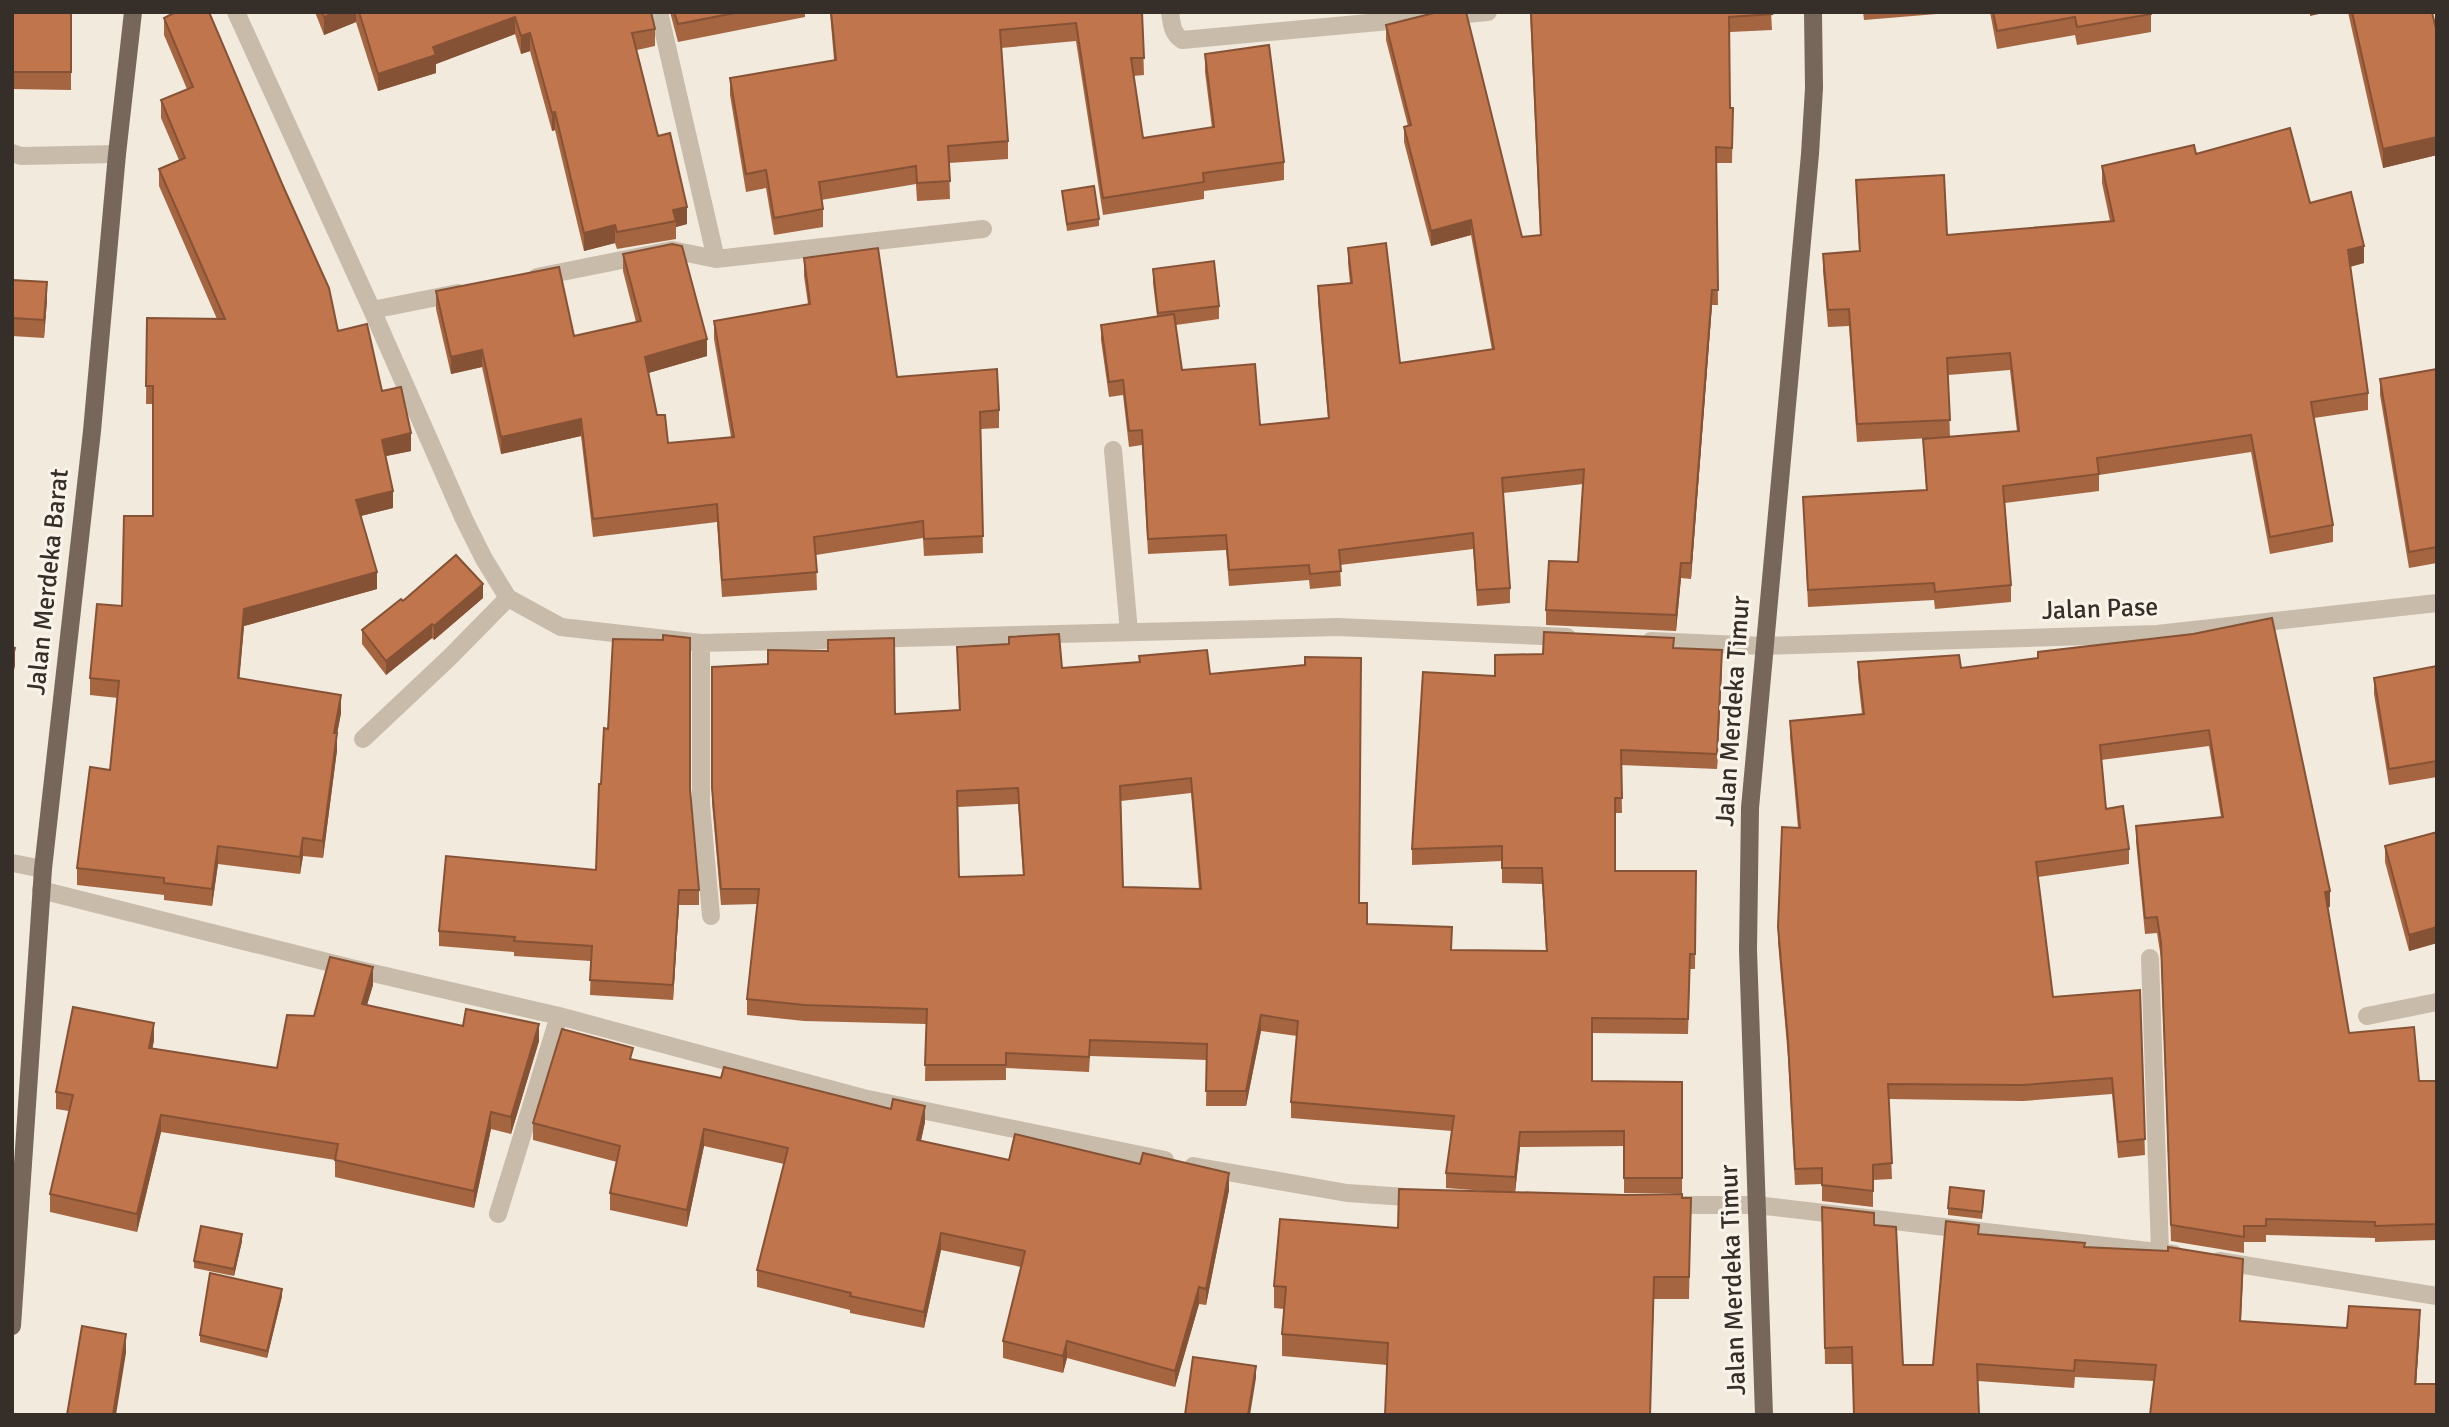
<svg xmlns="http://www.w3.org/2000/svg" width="2449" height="1427" font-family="Signika,sans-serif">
  <rect width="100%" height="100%" fill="#f1eadd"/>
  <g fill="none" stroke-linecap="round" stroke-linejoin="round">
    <path stroke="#c9bba9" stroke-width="18" d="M236 12 372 310 464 519 484 559 508 598 561 627 701 643 1338 627 1567 637
      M659 12 716 259 983 229
      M1170 12C1172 25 1172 33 1182 40L1488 12
      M12 153 21 156 117 154
      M537 277 672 250 716 259
      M372 310 458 293
      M1113 450 1129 632
      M1651 641 1763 646 2157 634 2437 603
      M701 643V804L711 916
      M363 739 449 658 508 598
      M12 863 43 869
      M41 890 351 968 559 1016 863 1098 1165 1160
      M2150 958 2160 1251
      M2367 1016 2437 1002
      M1193 1166 1347 1193 1421 1198
      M1670 1205H1757L2174 1254
      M498 1214 559 1016
      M2219 1261 2437 1296"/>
    <path stroke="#77675a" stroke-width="18" d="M12 1326 43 869 92 431 117 154 133 12
      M1764 1415 1748 950 1750 808 1810 154 1814 88 1813 12"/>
  </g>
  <path fill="#a56541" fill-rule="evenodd" d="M12 12H71V90L12 89Z
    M315 12H651L655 29V46L637 50 658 136 687 224 676 227V239L617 249 615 243 584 251 555 130 552 131 530 51 521 54 515 34 436 64V73L378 91 356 22 324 35Z
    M670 12H805V17L678 42Z
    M830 12H1142L1144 75 1133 76 1143 138 1212 128 1205 72V54L1284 162V180L1204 191V199L1103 215 1076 41 1001 48 1008 141V159L949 163 950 199 917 201 916 184 821 200 823 209V227L774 235 766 188 746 192 730 95V78L834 60Z
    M1530 12H1771L1772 30 1730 32V108H1733L1732 163H1716L1718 305H1712L1691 579 1681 578 1676 631 1546 625V610L1578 562 1583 484 1503 493 1510 588V603L1477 606 1473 549 1340 565 1341 586 1310 589 1309 580 1229 586 1226 550 1148 554 1142 445 1129 447 1123 395 1109 397 1101 340V325L1157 316 1153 283V269L1219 306V319L1176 325 1182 370 1260 425 1328 418 1318 302V286L1350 283 1348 263V248L1400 363 1492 350 1471 235 1431 246 1404 142V127L1408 126 1386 40V25L1522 237 1540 235Z
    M1863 12H1961L1864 20Z
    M1990 12H2151V32L2077 45 2075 35 1997 49Z
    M2348 12H2434L2432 13 2437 33V155L2383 168Z
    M164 18 338 331 382 391 411 451 385 456 393 508 361 516 377 589 244 626 239 678 341 713 337 734V750L323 858 303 856 300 874 218 864 212 906 164 900V895L77 885V868L110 770 118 698 90 695V678L122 606 153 516V404H146L147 318 217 319 159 186V169L179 160 161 118V100L187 89 164 35Z
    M2196 154 2310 203 2364 263 2350 267 2368 393V410L2314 418 2333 525V542L2270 554 2251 452 2099 475V491L2005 503 2011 585V602L1935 609 1934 600 1808 607 1803 497 1926 490 1923 439 1949 437 1857 442 1849 326 1828 327 1823 271V254L1859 251 1856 180 1947 235 2110 221 2102 183V166ZM2010 370 2017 431 1950 437 1948 375Z
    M1062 191 1099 219V226L1067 231Z
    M623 254 707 356 648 373 657 415 668 443 731 437 714 339V321L808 304 804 276V258L897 377 999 410V428L981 429 983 553 924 556 923 538 816 555 817 590 722 597 717 522 593 537 581 436 501 454 482 367 451 374 436 309V291L574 336 636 322 623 271Z
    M12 280 47 300 44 338 12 336Z
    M2437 369V563L2409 568 2380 395V379Z
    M483 598 434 640 432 638 386 675 362 644V630L403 601Z
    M2193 634 2330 907H2328L2349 1033 2419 1081H2437V1240L2375 1242V1238L2266 1235V1242H2244V1253L2171 1241 2161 958 2157 933 2145 934 2136 842V826L2221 817 2209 746 2101 760 2106 809 2129 849V864L2038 877 2053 997 2140 990 2145 1155 2118 1158 2112 1094 2023 1101 1889 1099 1892 1179 1873 1180V1207L1822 1201V1184L1795 1185 1788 1057 1778 942V927L1798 828 1790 737V721L1862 714 1858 678V662L1961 668 2038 658V652Z
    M957 647 1062 668 1210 674 1359 903 1367 924 1451 950 1546 951 1542 884 1502 883V861L1412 865V849L1495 676 1674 648 1722 666 1717 769 1621 765 1622 813H1615V871H1696L1695 969H1690L1688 1034 1592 1033V1081L1682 1082V1193H1624V1146L1520 1147 1515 1192 1691 1198 1689 1299H1654L1650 1415H1385L1387 1365 1282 1356V1334L1284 1309 1274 1308V1286L1398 1228 1500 1192 1446 1188V1173L1452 1131 1291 1118V1102L1297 1036 1261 1031 1246 1106H1206L1207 1060 1090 1056 1089 1072 1006 1068V1080L925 1081 926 1024 804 1021 747 1015V999L757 904 721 905 712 803V667L895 714 959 710ZM1191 793 1199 889 1123 887 1121 801ZM1018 804 1023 875 959 877 958 807Z
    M2437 666V777L2389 785 2374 694V678Z
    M601 784 690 789 699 890V905H679L673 1000 590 995 591 961 514 956V952L439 946V931L596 870Z
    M2437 832V943L2409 951 2385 862V846Z
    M373 985 367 1005 463 1026 539 1041 511 1134 491 1129 474 1208 335 1177V1160L161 1132 137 1232 50 1212V1194L69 1111 56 1109V1092L154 1040 152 1049 277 1068 314 1016Z
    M633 1060 925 1122 921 1141 1009 1160 1229 1190 1206 1305 1199 1304 1175 1387 1067 1358 1063 1373 1003 1358V1341L1021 1267 941 1250 924 1328 850 1313V1310L757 1287V1270L784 1164 704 1146 687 1227 610 1210V1193L617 1162 533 1140V1123Z
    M1984 1198 1982 1219 1948 1215V1208Z
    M1822 1207 1874 1225 1903 1365H1933L1979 1235 2085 1247 2243 1276 2241 1321 2347 1328 2420 1327 2416 1384 2154 1381 2075 1377 2074 1388 1978 1381 1852 1364H1825Z
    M242 1241 234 1276 194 1268V1261Z
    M282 1296 267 1358 200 1342V1335Z"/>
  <path fill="#865235" d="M336 12H356V22L324 35V17Z
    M2310 12H2328L2310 16Z
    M515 17V34L436 64V73L378 91V74L433 47Z
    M530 33V51L521 54V36Z
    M555 112V130L552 131V113Z
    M2437 137V155L2383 168V149Z
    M687 207V224L676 227V221L673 210Z
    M1471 220V235L1431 246V231Z
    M615 225V243L584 251V233Z
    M2364 246V263L2348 267V250Z
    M47 282V300L44 338V320Z
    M1712 290V305L1691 579V563Z
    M707 339V356L645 374V357Z
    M482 350V367L451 374V357Z
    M581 419V436L501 454V437Z
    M411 433V451L382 457V440Z
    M393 491V508L356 517V500Z
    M1681 563V578L1676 631V615Z
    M377 572V589L244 626 238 695V678L244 609Z
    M483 584V598L434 640V626Z
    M432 624V638L386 675V661Z
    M15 648V666L12 678V660Z
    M1722 650V666L1717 769V754Z
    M341 695V713L337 734V750L323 858V841L334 733Z
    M303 838V856L300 874V857Z
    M218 846V864L212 906V889Z
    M679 890V905L673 1000V985Z
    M2330 891V907L2325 908V892Z
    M2437 927V943L2409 951V935Z
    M373 967V985L362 1021V1004Z
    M1261 1015V1031L1246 1106V1091Z
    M154 1023V1040L149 1066V1048Z
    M539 1024V1041L511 1134V1117Z
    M925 1106V1122L917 1157V1140Z
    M491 1112V1129L474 1208V1191Z
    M161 1115V1132L137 1232V1214Z
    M704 1129V1146L687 1227V1210Z
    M1520 1132V1147L1515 1193V1177Z
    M1229 1173V1190L1206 1305V1289Z
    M941 1233V1250L924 1328V1312Z
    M242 1234V1241L234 1276V1269Z
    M1199 1287V1304L1175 1387V1371Z
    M282 1289V1296L267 1358V1351Z
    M2420 1310V1327L2415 1401V1384Z
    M126 1334V1353L116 1415H113Z
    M1067 1341V1358L1063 1373V1356Z
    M1256 1366V1378L1250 1415H1248Z"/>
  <path fill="#c0754c" stroke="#865235" stroke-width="2" fill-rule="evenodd" d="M12 12H71V72H12Z
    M176 12H209L283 186 329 288 338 331 367 324 382 391 401 387 411 433 382 440 393 491 356 500 377 572 244 609 238 678 341 695 334 733H337L323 841 303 838 300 857 218 846 212 889 164 883V878L77 868 90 767 110 770 119 681 90 678 97 604 122 606 124 516H153V386H146L147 318 225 319 159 169 185 158 161 100 193 87 164 18Z
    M322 12H336L324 17Z
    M359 12H651L655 29 632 33 658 136 670 133 687 207 673 210 676 221 617 232 615 225 584 233 555 112 552 113 530 33 521 36 515 17 433 47 436 55 378 74Z
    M674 12H740L678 24Z
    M831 12H1142L1144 58H1131L1143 138 1214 127 1205 54 1269 45 1284 162 1203 173 1204 182 1103 198 1076 23 1000 30 1008 141 948 146 950 181 917 183 916 166 819 182 823 209 774 218 766 170 746 174 730 78 836 60Z
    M1443 12H1466L1522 237 1541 235 1531 12H1771L1772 14 1729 17 1730 108H1733L1732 148 1716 147 1718 290H1712L1691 563H1681L1676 615 1546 610 1549 561 1578 562 1584 469 1502 478 1510 588 1477 590 1473 533 1339 550 1341 571 1310 574 1309 565 1229 570 1226 535 1148 539 1142 430 1129 431 1123 380 1109 382 1101 325 1174 314 1182 370 1255 364 1260 425 1329 418 1318 286 1352 283 1348 248 1386 243 1400 363 1494 349 1471 220 1431 231 1404 127 1411 125 1386 25 1434 13Z
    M1993 12H2151V14L2077 27 2075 17 1997 31Z
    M2352 12H2432L2437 33V137L2383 149Z
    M2290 128 2310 203 2351 192 2364 246 2348 250 2368 393 2311 402 2333 525 2270 537 2251 435 2097 458 2099 474 2003 486 2011 585 1935 592 1934 583 1808 590 1803 497 1927 490 1923 439 2019 431 2010 353 1947 358 1950 420 1857 424 1849 309 1828 310 1823 254 1860 251 1856 180 1944 175 1947 235 2114 221 2102 166 2194 145 2196 154Z
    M1094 186 1099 219 1067 224 1062 191Z
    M672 244 682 246 707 339 645 357 657 415H665L668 443 734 437 714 321 810 304 804 258 878 248 897 377 997 369 999 410 980 412 983 536 924 539 923 521 814 537 817 572 722 580 717 504 593 519 581 419 501 437 482 350 451 357 436 291 559 267 574 336 641 321 623 254Z
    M1214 261 1219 306 1158 313 1153 269Z
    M12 280 47 282 44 320 12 318Z
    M2437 369V547L2409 552 2380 379Z
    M456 555 483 584 434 626 432 624 386 661 362 630 401 599 403 601Z
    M2272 618 2330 891 2325 892 2349 1033 2414 1027 2419 1081H2437V1224L2375 1226V1222L2266 1219V1226H2244V1237L2171 1225 2161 942 2157 917 2145 918 2136 826 2223 817 2209 730 2100 745 2106 809 2123 806 2129 849 2036 862 2053 997 2140 990 2145 1139 2118 1142 2112 1078 2023 1085 1888 1084 1892 1163 1873 1165V1191L1822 1185V1168L1795 1169 1788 1041 1778 927 1782 827 1800 828 1790 721 1864 714 1858 662 1959 655 1961 668 2038 658V652L2193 634Z
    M1544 632 1674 638 1673 648 1722 650 1717 754 1621 750 1622 798H1615V871H1696L1695 954H1690L1688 1019 1592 1018V1081L1682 1082V1178H1624V1131L1520 1132 1515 1177 1446 1173 1454 1116 1291 1102 1298 1021 1261 1015 1246 1091H1206L1207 1044 1090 1040 1089 1057 1006 1053V1065H925L927 1009 804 1005 747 999 759 889H721L712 788V667L768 664V650L828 651V640L894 638 895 714 960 710 957 647 1009 644V637L1059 634 1062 668 1140 662 1139 656 1207 650 1210 674 1305 665V657L1361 658 1359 903H1367V924L1452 927 1451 950 1547 951 1542 868H1502V846L1412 849 1423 672 1495 676V655L1543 654ZM1191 778 1201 889 1123 887 1120 786ZM1018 788 1024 875 959 877 957 791Z
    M663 635 690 638V789L699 890H679L673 985 590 980 592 946 514 941 515 937 439 931 446 856 596 870 599 784H601L604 728 608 729 613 639 663 640Z
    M12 647 15 648 12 660Z
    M2437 666V761L2389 769 2374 678Z
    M2437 832V927L2409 935 2385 846Z
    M330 957 373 967 362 1004 463 1026 466 1009 539 1024 511 1117 491 1112 474 1191 335 1160 338 1144 161 1115 137 1214 50 1194 73 1095 56 1092 73 1007 154 1023 149 1048 277 1068 287 1015 314 1016Z
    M562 1029 633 1048 630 1059 721 1078 724 1067 891 1109 893 1099 925 1106 917 1140 1009 1160 1015 1134 1140 1164 1143 1153 1229 1173 1206 1289 1199 1287 1175 1371 1067 1341 1063 1356 1003 1341 1025 1251 941 1233 924 1312 850 1296 851 1293 757 1270 788 1148 704 1129 687 1210 610 1193 620 1146 533 1123Z
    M1950 1187 1984 1191 1982 1212 1948 1208Z
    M1399 1189 1624 1195 1682 1194V1198H1691L1689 1277H1654L1650 1415H1385L1388 1343 1282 1334 1286 1287 1274 1286 1280 1219 1398 1228Z
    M1822 1207 1874 1213V1225L1896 1227 1903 1365H1933L1946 1221 1979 1225 1978 1234 2085 1243 2084 1247 2168 1251V1247L2243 1259 2240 1321 2347 1328 2349 1306 2420 1310 2415 1384H2437V1415H2150L2156 1365 2075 1360 2074 1371 1977 1364 1979 1415H1854L1852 1347 1825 1348Z
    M201 1226 242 1234 234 1269 194 1261Z
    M210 1273 282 1289 267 1351 200 1335Z
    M82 1326 126 1334 113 1415H67Z
    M1193 1357 1256 1366 1248 1415H1185Z"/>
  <g text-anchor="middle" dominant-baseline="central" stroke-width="6" stroke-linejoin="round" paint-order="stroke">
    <g font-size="26" fill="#362e29" stroke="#f9f3e9">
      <text transform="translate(48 582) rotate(-84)">Jalan Merdeka Barat</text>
      <text transform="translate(2100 609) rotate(-2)">Jalan Pase</text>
      <text transform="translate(1733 711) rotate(-86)">Jalan Merdeka Timur</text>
      <text transform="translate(1733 1280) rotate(-92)">Jalan Merdeka Timur</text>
    </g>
  </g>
  <rect width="2449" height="1427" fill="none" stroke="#362e29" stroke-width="28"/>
</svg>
